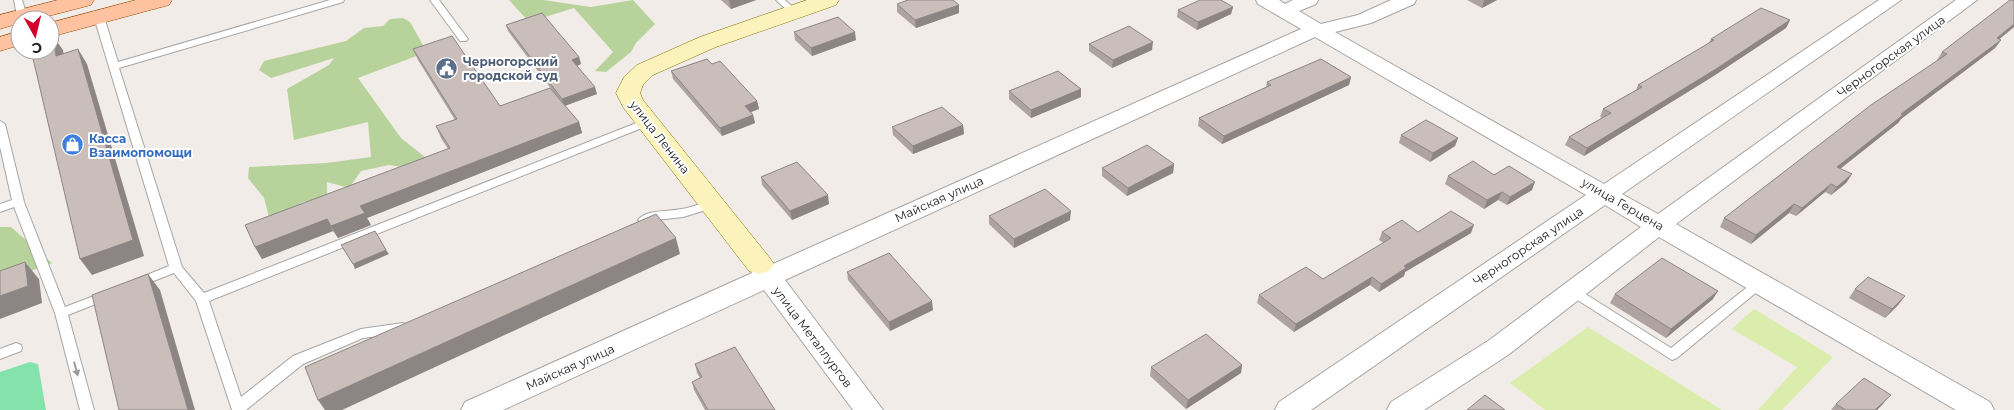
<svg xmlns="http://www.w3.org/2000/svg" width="2014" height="410" font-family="Montserrat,sans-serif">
  <rect width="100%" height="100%" fill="#f2ece8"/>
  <path fill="#daedac" d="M1754 309 1833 357 1782 410H1758L1797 367 1732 329Z
    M1588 327 1722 410H1545L1510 383Z"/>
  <path fill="#b7d39b" d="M509 0H543L591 7 633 0 655 24 636 43 631 52 606 72 595 71 613 52 574 8 529 22Z
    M403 18 410 22 427 52 358 78 401 138 430 161 415 169 389 165 361 171 349 188 327 182V197L303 202 282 214 269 217 264 198 248 178 249 167 326 163 371 157 368 122 294 140 287 89 329 65 334 58 271 78 259 70 264 61 346 41 364 28 383 26 390 19Z
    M0 227H11L52 263 25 273 0 289Z"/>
  <path fill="#83e3aa" d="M30 362 38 364 46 410H0V372Z"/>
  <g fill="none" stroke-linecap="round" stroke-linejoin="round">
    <defs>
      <path id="lane" d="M14 0H22L27 16 25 18H19L17 16Z
        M330 0H344L343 2 119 68 182 267 204 293 644 120 648 119 653 122 652 124 209 301 241 397 293 356 361 329 403 323 407 325 409 328 407 331 403 333 363 338 303 364 246 410H232L196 301 174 273 138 287 134 286 132 283 134 280 169 266 94 17 99 14 104 17 118 62Z
        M430 0H439L468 39 466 41H460Z
        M776 0H785L798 12 794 15 791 14Z
        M0 121 5 124 24 202 65 307 107 291 111 292 113 295 111 298 68 315 94 410H80L55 313 14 207 0 212V204L12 200 0 147Z
        M712 200 716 201 718 204 716 207 683 217 656 220 644 224 638 220C647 209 668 212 681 209 691 208 702 203 712 200Z
        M1760 279 1764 280 1766 283 1764 286 1677 358 1672 360 1568 294 1566 291 1568 288H1576L1671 348 1756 280Z
        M16 343 21 345 22 348 21 351 0 359V349Z"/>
      <path id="street" d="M1256 0H1279L1285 4 1293 0H1318L1316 4 1299 11 1321 24 1358 15 1391 0H1416L1414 4 1371 23 1335 32 1604 184 1879 0H1901L1622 194 1658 214 1956 0H1977L1676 224 1990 402 1994 410H1956L1659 237 1508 355 1424 410H1387L1391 402 1488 341 1641 227 1605 205 1311 410H1275L1279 402 1586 195 1315 37 785 280 883 410H853L764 290 503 410H461L465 402 752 273 746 264 750 258C760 255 766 255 773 264L1301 29 1258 4Z"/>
      <path id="secondary" d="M807 0H839L836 5 716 47 653 75 643 85 640 93 643 100 769 257 774 264 769 271 759 274 749 271 623 107 616 93 624 77 637 65 700 37Z"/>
      <path id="primary" d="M58 0H94L91 5 33 20H20V23L0 29V15Z
        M136 0H172L169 5 50 37V23Z
        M20 31V45L0 51V37Z"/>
    </defs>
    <use href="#lane" stroke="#a5a5a5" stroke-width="2"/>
    <use href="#street" stroke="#a5a5a5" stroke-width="2"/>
    <use href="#secondary" stroke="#807300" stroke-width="1"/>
    <use href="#primary" stroke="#9f4900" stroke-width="1"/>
    <use href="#lane" fill="#fff" fill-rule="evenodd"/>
    <use href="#street" fill="#fff" fill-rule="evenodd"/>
    <use href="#secondary" fill="#fcf2bb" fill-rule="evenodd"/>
    <use href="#primary" fill="#ffc2a0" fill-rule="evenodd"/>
  </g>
  <path fill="#aea3a1" d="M721 0H756L731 9Z
    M1467 0H1497L1482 8Z
    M2014 0V27L1999 39 2001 40 1995 48 1901 119 1898 123 1840 169 1852 174 1846 183 1831 195 1825 192 1796 216 1789 213 1751 244 1720 227 1724 218 1938 60H1937L1942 52Z
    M897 4 959 13 916 28 897 12Z
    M1233 7 1231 14 1197 30 1177 17 1178 10Z
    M1790 20 1786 28 1712 77 1584 156 1565 145 1569 137 1602 118 1600 117 1603 109 1636 90 1638 85 1709 43 1711 39Z
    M506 25 579 57 581 64 577 66 597 94 565 106 579 122 582 133 367 218 371 225 338 238 333 231 262 259 255 247 448 149 441 138 436 126 455 120 418 60 413 49 500 106 552 90 508 31Z
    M794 32 856 40 812 56 795 40Z
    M1089 44 1152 50 1112 68 1089 51Z
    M671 71 757 101 759 109 751 112 753 115 755 123 722 136 673 79Z
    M1351 77 1349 85 1222 144 1198 126 1199 118 1266 87 1267 82Z
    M1081 89V97L1031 118 1009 99V91Z
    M963 125 964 134 913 154 893 135 892 127Z
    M1401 135 1458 138 1455 146 1430 162 1399 143Z
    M1174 164 1173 173 1127 196 1102 176V168Z
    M1494 175 1532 190 1507 205 1498 200 1484 209 1445 184 1448 176Z
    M761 177 829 204 792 220 762 185Z
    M989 216 1070 220 1014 248 989 224Z
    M1382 232 1471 233 1405 272 1404 276 1379 292 1370 285 1294 332 1257 303 1259 295 1323 279 1384 243 1379 240Z
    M847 272 933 310 890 331 848 280Z
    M1855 289 1905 296 1898 305 1885 318 1849 298Z
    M1615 294 1713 299 1666 338 1610 303Z
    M695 364 775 410H705L694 390 692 382 700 378 697 373Z
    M1242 365 1241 373 1186 409 1150 376 1151 367Z
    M1884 403 1877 410H1831L1836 404Z"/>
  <path fill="#8d8583" d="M729 0H756L731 9Z
    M1484 0H1497L1482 8Z
    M959 5V13L916 28 915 20Z
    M1233 7 1231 14 1197 30 1198 22Z
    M1790 20 1786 28 1712 77 1584 156 1587 148Z
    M2014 24V27L1991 46 1997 38Z
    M855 32 856 40 812 56 811 48Z
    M53 36 63 50 66 71 56 56Z
    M2001 40 1995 48 1901 119 1898 123 1831 176 1837 167 1901 114Z
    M1153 42 1152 50 1112 68 1113 60Z
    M78 49 87 64 144 256 92 275 80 259Z
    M579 57 581 64 574 67 572 60Z
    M1351 77 1349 85 1222 144 1224 136Z
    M595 87 597 94 564 106 562 99Z
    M1081 89V97L1031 118V110Z
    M757 101 759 109 746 114 745 106Z
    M753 115 755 123 722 136 720 128Z
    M579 122 582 133 367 218 371 225 338 238 331 226 360 206Z
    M963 125 964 134 913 154V146Z
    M1458 138 1455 146 1430 162 1433 153Z
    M1174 164 1173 173 1127 196 1128 188Z
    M1852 174 1846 183 1831 195 1837 187Z
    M1535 182 1532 190 1507 205 1510 197Z
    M1831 184 1825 192 1796 216 1802 208Z
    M1502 192 1498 200 1484 209 1487 200Z
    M828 195 829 204 792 220 790 211Z
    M1794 204 1789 213 1751 244 1756 235Z
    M1071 211 1070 220 1014 248V239Z
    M327 219 333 231 262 259 255 247Z
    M1474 225 1471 233 1405 272 1404 276 1379 292 1381 284 1404 266Z
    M676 238 680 254 342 410H325L318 400Z
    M386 250 389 254 355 269 353 264Z
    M25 262 39 279 42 303 0 319V296Z
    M148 274 160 290 195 410H188Z
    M1372 277 1370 285 1294 332 1296 324Z
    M1718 291 1713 299 1666 338 1671 329Z
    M1905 296 1898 305 1885 318 1892 309Z
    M932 301 933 310 890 331 889 322Z
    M1242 365 1241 373 1186 409 1188 400Z
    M1891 395 1877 410H1875Z"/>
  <path fill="#cabebb" stroke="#8d8583" d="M908 0H953L959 5 915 20 897 4Z
    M1200 0H1221L1233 7 1198 22 1178 10Z
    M2010 0H2014V24L1997 38 2001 40 1901 114 1903 115 1837 167 1852 174 1837 187 1831 184 1802 208 1794 204 1756 235 1724 218 1871 105 1947 54 1942 52Z
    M1761 8 1790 20 1716 69 1587 148 1569 137 1611 113 1603 109 1642 87 1638 85 1714 40 1711 39Z
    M542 13 579 57 572 60 595 87 562 99 506 25Z
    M838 17 855 32 811 48 794 32Z
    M1129 26 1153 42 1113 60 1089 44Z
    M50 36H53L56 56 78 49 133 240 80 259 31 50H50Z
    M452 36 500 106 550 88 579 122 360 206 365 213 331 226 327 219 255 247 245 225 450 148 436 126 457 119 413 49Z
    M707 59 712 64 720 61 757 101 745 106 753 115 720 128 671 71Z
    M1321 59 1351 77 1224 136 1199 118 1271 85 1267 82Z
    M1058 71 1081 89 1031 110 1009 91Z
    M942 107 963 125 913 146 892 127Z
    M1426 120 1458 138 1433 153 1401 135Z
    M1147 145 1174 164 1128 188 1102 168Z
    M1473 161 1494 175 1509 166 1535 182 1510 197 1502 192 1487 200 1448 176Z
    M797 162 828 195 790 211 761 177Z
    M1045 189 1071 211 1014 239 989 216Z
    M1451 211 1474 225 1404 266 1406 268 1381 284 1372 277 1296 324 1259 295 1306 267 1323 279 1391 238 1382 232 1402 220 1418 232Z
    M656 214 676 238 318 400 305 367Z
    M375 231 386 250 353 264 341 245Z
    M889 253 932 301 889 322 847 272Z
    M1662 258 1718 291 1671 329 1615 294Z
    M25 262 28 286 0 296V271Z
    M148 274 188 410H119L92 295Z
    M1868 277 1905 296 1892 309 1855 289Z
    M1206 334 1242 365 1188 400 1151 367Z
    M735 347 775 410H708L692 382 702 377 695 364Z
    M1864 378 1891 395 1875 410H1846L1836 404Z
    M1485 395 1505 410H1467Z"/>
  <defs><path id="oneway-solid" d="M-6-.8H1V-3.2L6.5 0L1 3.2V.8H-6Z" transform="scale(1.25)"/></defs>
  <use fill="#9b9b9b" href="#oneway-solid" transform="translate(76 369) rotate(75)"/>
  <defs>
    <symbol id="civic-disc" viewBox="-11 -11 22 22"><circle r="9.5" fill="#5c6f8a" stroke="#fff"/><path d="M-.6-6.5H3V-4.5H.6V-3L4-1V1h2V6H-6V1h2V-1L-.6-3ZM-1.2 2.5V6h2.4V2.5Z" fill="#fff"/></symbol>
    <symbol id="shop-disc" viewBox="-11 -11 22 22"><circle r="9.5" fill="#3f7fe0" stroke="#fff"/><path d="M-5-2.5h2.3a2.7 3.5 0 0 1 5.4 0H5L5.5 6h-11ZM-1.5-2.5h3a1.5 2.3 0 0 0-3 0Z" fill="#fff"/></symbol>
  </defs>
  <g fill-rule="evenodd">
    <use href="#civic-disc" x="434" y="56" width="25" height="25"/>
    <use href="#shop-disc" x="60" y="132" width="25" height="25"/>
  </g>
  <g text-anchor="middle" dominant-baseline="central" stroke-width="4" stroke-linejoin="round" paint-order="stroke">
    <g font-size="12" fill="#212121" stroke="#fff">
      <text transform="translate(1891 56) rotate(-36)">Черногорская улица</text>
      <text transform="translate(660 137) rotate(52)">улица Ленина</text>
      <text transform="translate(939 199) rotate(-24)">Майская улица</text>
      <text transform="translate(1623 204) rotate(30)">улица Герцена</text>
      <text transform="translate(1528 246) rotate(-34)">Черногорская улица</text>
      <text transform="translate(813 337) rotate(53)">улица Металлургов</text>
      <text transform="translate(570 367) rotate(-24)">Майская улица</text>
    </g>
    <g font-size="12" font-weight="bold" fill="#4e5e75" stroke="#fff" text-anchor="start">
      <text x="463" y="61">Черногорский<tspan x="463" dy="14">городской суд</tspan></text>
    </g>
    <g font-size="12" font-weight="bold" fill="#366cbe" stroke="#fff" text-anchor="start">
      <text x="89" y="138">Касса<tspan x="89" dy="14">Взаимопомощи</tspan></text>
    </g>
  </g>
  <g transform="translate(35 35) rotate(172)"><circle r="24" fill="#ffffff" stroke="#a6a6a6"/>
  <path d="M0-4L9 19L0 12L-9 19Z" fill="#d3002c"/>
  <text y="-8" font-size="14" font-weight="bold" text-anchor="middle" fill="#212121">С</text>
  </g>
</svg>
